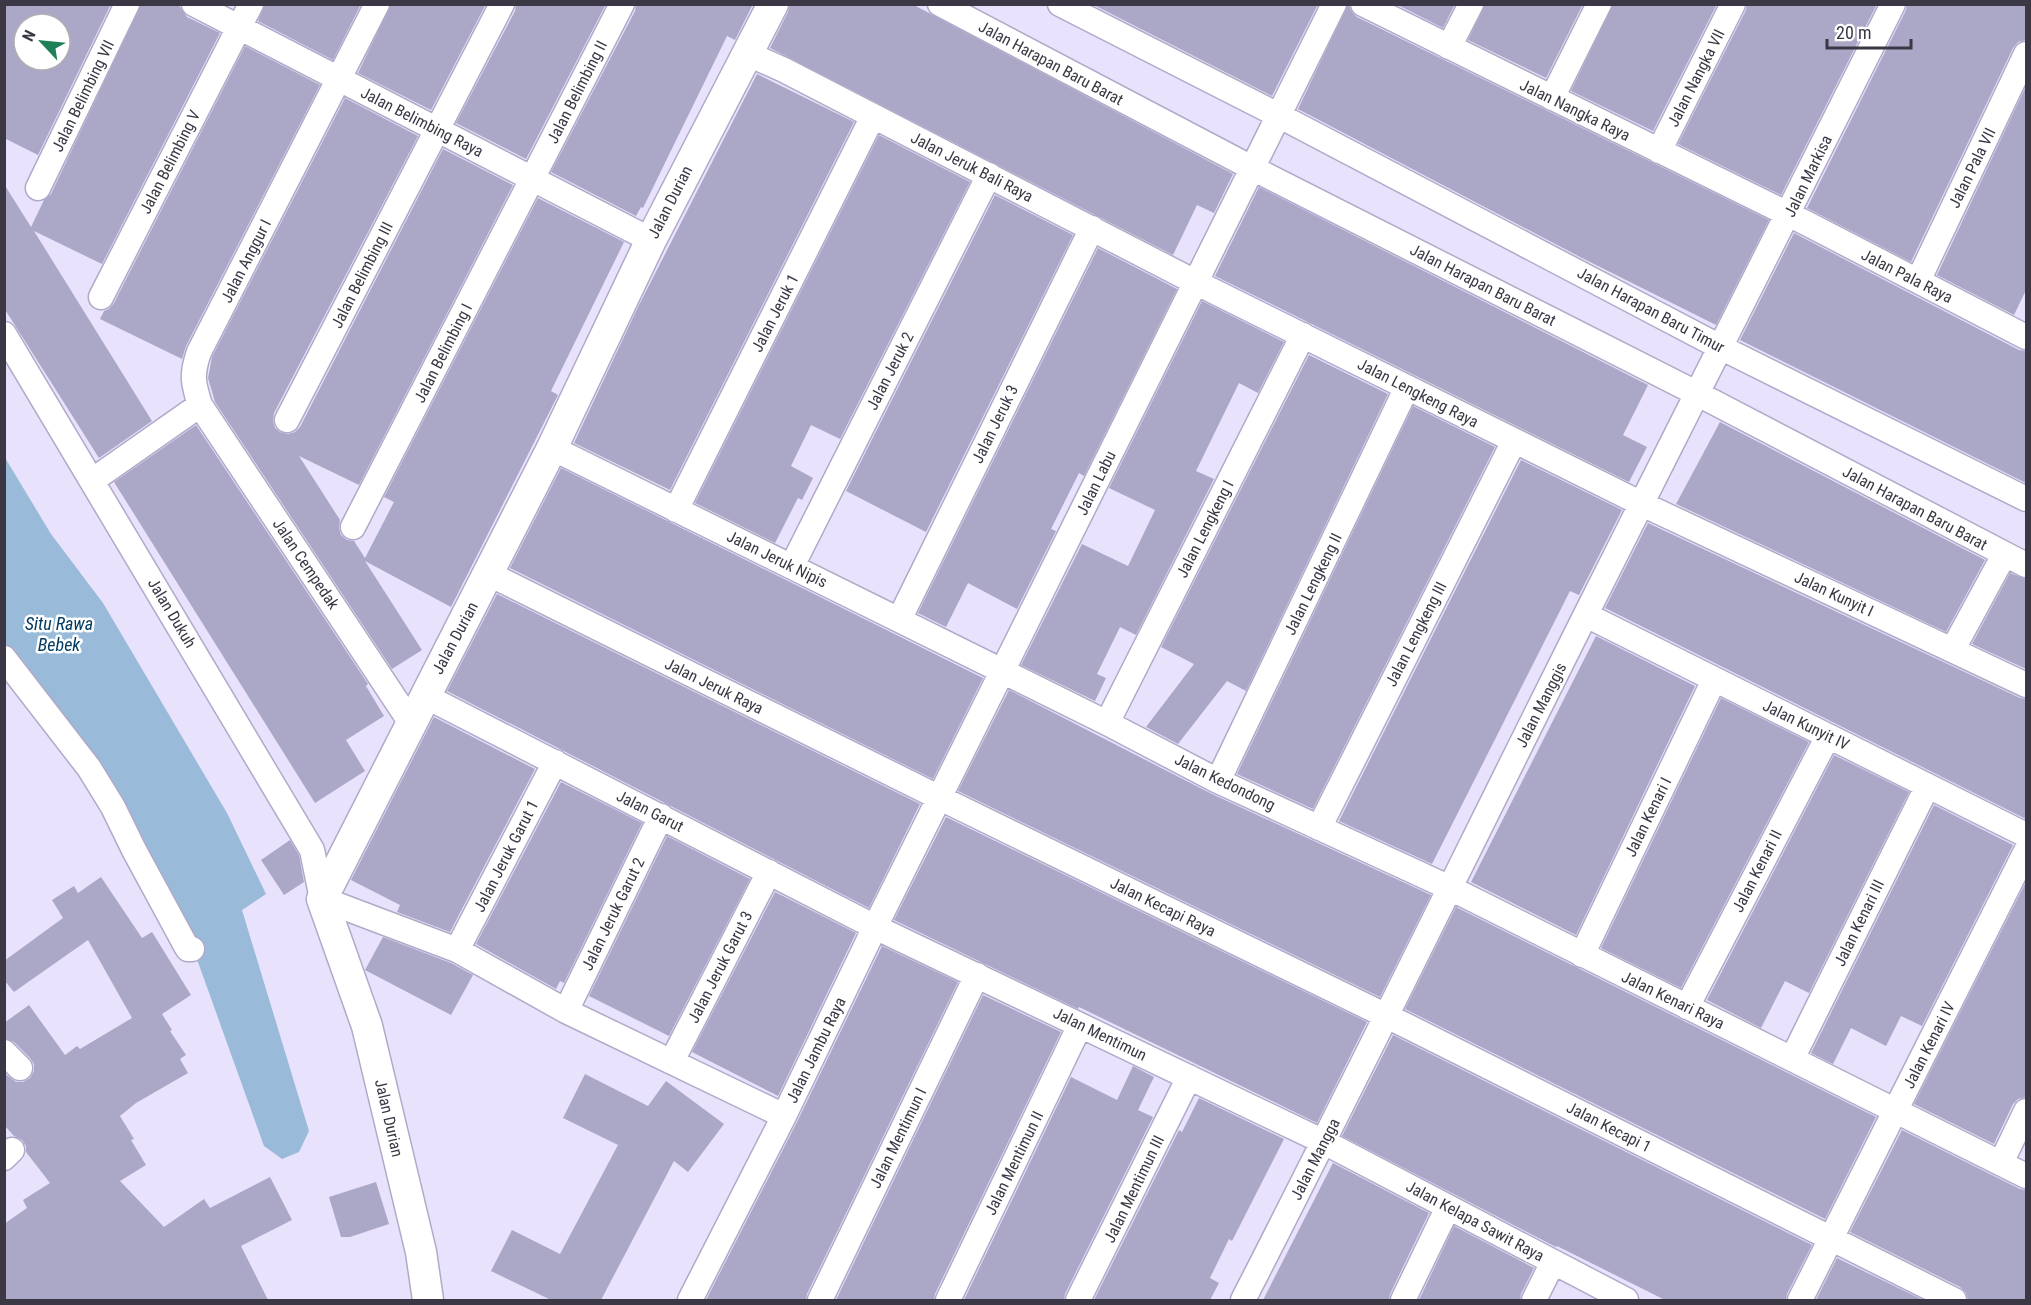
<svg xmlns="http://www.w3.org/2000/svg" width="2031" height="1305" font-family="'Roboto Condensed',sans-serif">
  <rect width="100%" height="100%" fill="#e9e2fd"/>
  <path fill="#99bbd9" d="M4 456 51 534 103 603 227 813 266 894 242 910 309 1131 299 1152 282 1159 264 1146 194 951 5 648Z"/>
  <path fill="#aba7c7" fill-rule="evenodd" d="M4 4H111L38 155 4 138ZM24 24H60V60H24Z
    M141 4H178L187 17 220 33 102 264 34 231 152 421 99 458 4 308V184L31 227 44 200 51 194Z
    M265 4H361L333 60 258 21Z
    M391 4H486L431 110 358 73Z
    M516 4H606L526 159 456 123 515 11Z
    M636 4H753L735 40 727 36 643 208 641 207 636 216 551 172 635 11Z
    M790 4H912L1233 174 1214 213 1197 205 1173 255 770 48 788 12Z
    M1092 4H1318L1272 96Z
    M1348 4 1352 12 1357 17 1769 220 1716 325 1580 257 1298 109Z
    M1396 4H1455L1443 28Z
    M1485 4H1583L1546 78 1468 40Z
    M1613 4H1717L1653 131 1571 91Z
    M1747 4H1877L1781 195 1678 144 1746 10Z
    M1907 4H2026V40L2018 42 2013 48 1911 262 1807 208 1906 10Z
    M245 46 320 85 186 346 182 359 100 319 104 311 109 309 114 303Z
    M757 74 854 122 670 490 574 443 638 307Z
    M2026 86V290L2014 315 1937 275Z
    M345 98 418 136 274 413 273 421 275 428 280 432 288 434 295 432 300 427 443 149 513 185 359 485 299 456 340 520 339 528 341 535 347 540 354 541 365 558 394 502 384 497 538 198 624 242 551 391 558 395 451 607 365 561 422 650 392 669 215 402 208 378 212 357Z
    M879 135 970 182 840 439 811 425 791 466 813 478 802 500 798 498 775 543 695 503Z
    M1259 187 1648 385 1623 435 1647 447 1629 482 1215 276Z
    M995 195 1073 235 926 532 846 491Z
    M1794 233 2019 350 2026 351V483L1740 340Z
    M1098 248 1177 289 1084 476 1079 473 1051 529 1056 531 1017 609 968 583 946 627 918 613Z
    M1202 301 1284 342 1258 393 1239 383 1196 471 1214 479 1136 635 1120 627 1097 674 1106 678 1095 701 1021 665 1082 544 1128 566 1155 510 1109 488Z
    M1309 355 1388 394 1246 691 1227 681 1178 744 1146 727 1194 664 1161 647Z
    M1413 406 1495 447 1313 809 1237 774Z
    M1720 422 1985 560 1946 632 1676 504Z
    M196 425 368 684 366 686 384 716 346 740 365 771 315 803 114 482Z
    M1521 460 1622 510 1579 595 1570 591 1432 864 1339 821Z
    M561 468 983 678 933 779 510 568Z
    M1648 523 2020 698 2026 699V819L1605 608Z
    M2010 573 2026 579V669L1972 644Z
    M497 594 920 804 869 908 447 691Z
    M1596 636 1695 686 1576 935 1471 882Z
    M1009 690 1212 794 1431 895 1380 997 958 791Z
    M1721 698 1809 742 1681 988 1601 948Z
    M434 717 535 769 450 932 397 912 400 905 351 880Z
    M1834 755 1909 792 1809 993 1785 981 1761 1028 1707 1000Z
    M561 782 642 823 564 983 560 981 556 989 476 944Z
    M1934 805 2013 845 1922 1026 1901 1016 1886 1046 1851 1028 1833 1064 1811 1053Z
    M946 817 1367 1022 1317 1123 1079 1007 1078 1009 894 920Z
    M667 836 750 879 669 1036 589 996Z
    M290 840 299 855 304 882 284 895 261 860Z
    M101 877 142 938 152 932 191 995 162 1014 172 1030 170 1031 186 1055 180 1059 188 1073 136 1103 120 1116 134 1139 131 1140 146 1165 120 1181 164 1227 204 1199 210 1208 270 1177 292 1220 241 1246 268 1300H4V1224L27 1208 23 1200 50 1183 26 1152V1146L22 1140 14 1136 4 1125V1073L16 1082H23L30 1078 34 1071V1064L30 1058 14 1042 4 1038V1023L29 1005 65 1055 77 1046 80 1049 132 1018 88 940 14 992 4 980V961L63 918 52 900 74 886 78 893Z
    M2026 882V1097L2018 1099 2013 1104 1994 1144 1914 1104Z
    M775 892 856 933 778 1096 692 1052Z
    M1456 907 1876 1117 1825 1219 1405 1009Z
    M383 937 451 963 473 975 451 1015 365 970Z
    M882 946 958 982 807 1294 806 1300H706L797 1122Z
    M983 995 1061 1032 935 1294 934 1300H836Z
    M1393 1035 1812 1245 1787 1294 1786 1300H1665L1557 1246 1556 1247 1342 1136Z
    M1133 1066 1154 1077 1138 1110 1153 1117 1065 1294 1064 1300H964L1071 1077 1117 1100Z
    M585 1074 648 1106 666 1081 724 1124 688 1172 674 1161 601 1300H551L491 1271 512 1230 560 1254 618 1145 563 1118Z
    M1199 1098 1284 1139 1232 1241 1229 1239 1210 1278 1219 1283 1210 1300H1094L1179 1130 1182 1132Z
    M1902 1130 2020 1189 2026 1190V1300H1968L1966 1293 1960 1287 1850 1232Z
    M1333 1163 1429 1213 1390 1294 1389 1300H1263Z
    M376 1182 389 1224 350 1237H341L329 1197Z
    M1454 1226 1534 1268 1521 1294 1520 1300H1419Z
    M1837 1258 1923 1300H1816Z"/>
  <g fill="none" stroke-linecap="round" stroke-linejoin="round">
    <defs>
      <path id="minor" d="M194 4 651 240
        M940 4 1252 168 1698 394 2026 565
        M1060 4 1278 115 1722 348 2026 499
        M1363 4 1804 222 2026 337
        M1449 47 1471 4
        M748 54 784 70 1195 282 1642 504 2026 685
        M1552 98 1599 4
        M1659 151 1733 4
        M38 188 127 4
        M1918 281 2026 54
        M101 297 251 4
        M4 334 312 850 322 899 457 950 566 1011 784 1116
        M200 405 411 723
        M287 420 502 4
        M552 448 1107 723 1218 781 1450 888 2026 1176
        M93 480 200 405C193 383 191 375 199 352L377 4
        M676 510 873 116
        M353 527 622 4
        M792 566 989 175
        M489 574 940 798 1409 1027 1954 1300
        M1586 615 2026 835
        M899 620 1092 228
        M1953 649 2004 555
        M4 658 89 768 113 807 134 850 186 946 188 949H192
        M425 696 875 927 1324 1142 1626 1300
        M1107 723 1303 335
        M1218 781 1407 387
        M1319 828 1514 441
        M457 950 555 762
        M1582 955 1714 680
        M1687 1007 1828 736
        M566 1011 661 816
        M4 1052 20 1068
        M1792 1059 1927 787
        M672 1061 769 872
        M4 1158 12 1150
        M2001 1163 2026 1111
        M690 1300 784 1116 875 927 1334 4
        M820 1300 977 975
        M948 1300 1080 1025
        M1078 1300 1189 1077
        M1243 1300C1359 1074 1471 844 1585 616 1687 412 1791 209 1893 4
        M1403 1300 1448 1207
        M1534 1300 1553 1262
        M1800 1300 2026 851"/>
      <path id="tertiary" d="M428 1300 421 1252 367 1026 322 899 552 448 651 240 773 4"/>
    </defs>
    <use href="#minor" stroke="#b1a9c8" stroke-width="27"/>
    <use href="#tertiary" stroke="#b1a9c8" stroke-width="33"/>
    <use href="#minor" stroke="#fff" stroke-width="24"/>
    <use href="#tertiary" stroke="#fff" stroke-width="30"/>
  </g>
  <g text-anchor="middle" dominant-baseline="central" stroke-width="5" stroke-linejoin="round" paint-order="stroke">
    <g font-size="16" fill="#3b3744" stroke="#fff">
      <text transform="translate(1051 63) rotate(28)">Jalan Harapan Baru Barat</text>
      <text transform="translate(1696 78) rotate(-63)">Jalan Nangka VII</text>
      <text transform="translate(577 92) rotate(-63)">Jalan Belimbing II</text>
      <text transform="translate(83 96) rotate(-64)">Jalan Belimbing VII</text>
      <text transform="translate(1575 110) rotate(26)">Jalan Nangka Raya</text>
      <text transform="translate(422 122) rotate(27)">Jalan Belimbing Raya</text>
      <text transform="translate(170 162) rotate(-63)">Jalan Belimbing V</text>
      <text transform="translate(972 167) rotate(27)">Jalan Jeruk Bali Raya</text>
      <text transform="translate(1972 168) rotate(-64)">Jalan Pala VII</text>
      <text transform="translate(1808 176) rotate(-64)">Jalan Markisa</text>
      <text transform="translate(670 202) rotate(-63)">Jalan Durian</text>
      <text transform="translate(246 261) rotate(-63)">Jalan Anggur I</text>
      <text transform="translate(362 275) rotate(-63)">Jalan Belimbing III</text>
      <text transform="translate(1907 276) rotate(27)">Jalan Pala Raya</text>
      <text transform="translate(1483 285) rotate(27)">Jalan Harapan Baru Barat</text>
      <text transform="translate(1651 310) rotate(28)">Jalan Harapan Baru Timur</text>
      <text transform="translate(775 313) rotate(-63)">Jalan Jeruk 1</text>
      <text transform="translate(443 353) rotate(-63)">Jalan Belimbing I</text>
      <text transform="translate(890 371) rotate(-63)">Jalan Jeruk 2</text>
      <text transform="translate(1418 393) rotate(27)">Jalan Lengkeng Raya</text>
      <text transform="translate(995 424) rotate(-64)">Jalan Jeruk 3</text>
      <text transform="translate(1096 483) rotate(-64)">Jalan Labu</text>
      <text transform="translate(1915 508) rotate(28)">Jalan Harapan Baru Barat</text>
      <text transform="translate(1205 529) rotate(-63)">Jalan Lengkeng I</text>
      <text transform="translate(777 559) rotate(26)">Jalan Jeruk Nipis</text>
      <text transform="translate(306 564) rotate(56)">Jalan Cempedak</text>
      <text transform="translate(1313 584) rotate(-64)">Jalan Lengkeng II</text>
      <text transform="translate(1834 594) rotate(25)">Jalan Kunyit I</text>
      <text transform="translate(172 613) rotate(59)">Jalan Dukuh</text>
      <text transform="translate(1416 634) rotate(-63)">Jalan Lengkeng III</text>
      <text transform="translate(455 638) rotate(-62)">Jalan Durian</text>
      <text transform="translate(714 686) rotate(26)">Jalan Jeruk Raya</text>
      <text transform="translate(1541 705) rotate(-63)">Jalan Manggis</text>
      <text transform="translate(1806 725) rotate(26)">Jalan Kunyit IV</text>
      <text transform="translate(1225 782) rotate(26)">Jalan Kedondong</text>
      <text transform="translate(650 811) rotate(27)">Jalan Garut</text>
      <text transform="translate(1648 817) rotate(-64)">Jalan Kenari I</text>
      <text transform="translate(506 856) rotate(-63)">Jalan Jeruk Garut 1</text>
      <text transform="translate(1757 871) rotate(-63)">Jalan Kenari II</text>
      <text transform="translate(1163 907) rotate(26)">Jalan Kecapi Raya</text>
      <text transform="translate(613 914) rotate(-64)">Jalan Jeruk Garut 2</text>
      <text transform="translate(1859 923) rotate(-64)">Jalan Kenari III</text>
      <text transform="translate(720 967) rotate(-63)">Jalan Jeruk Garut 3</text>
      <text transform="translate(1673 1000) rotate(26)">Jalan Kenari Raya</text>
      <text transform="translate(1100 1034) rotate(26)">Jalan Mentimun</text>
      <text transform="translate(1929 1045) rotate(-63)">Jalan Kenari IV</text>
      <text transform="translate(816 1050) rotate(-64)">Jalan Jambu Raya</text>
      <text transform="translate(389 1118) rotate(77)">Jalan Durian</text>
      <text transform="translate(1609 1127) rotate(27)">Jalan Kecapi 1</text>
      <text transform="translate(898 1138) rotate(-64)">Jalan Mentimun I</text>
      <text transform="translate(1315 1159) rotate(-63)">Jalan Mangga</text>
      <text transform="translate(1014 1163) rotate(-64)">Jalan Mentimun II</text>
      <text transform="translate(1134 1189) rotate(-64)">Jalan Mentimun III</text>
      <text transform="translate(1475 1221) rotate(28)">Jalan Kelapa Sawit Raya</text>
    </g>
    <g font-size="18" font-style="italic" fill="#003b61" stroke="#fff">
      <text x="59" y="623">Situ Rawa<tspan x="59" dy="21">Bebek</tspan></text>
    </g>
  </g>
  <rect width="2031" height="1305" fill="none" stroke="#3b3744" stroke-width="12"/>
  <g transform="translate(42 42) rotate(296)"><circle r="28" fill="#ffffff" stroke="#b1afb4" stroke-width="1.5"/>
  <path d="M0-4.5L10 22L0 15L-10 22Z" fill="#1f7f57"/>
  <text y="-9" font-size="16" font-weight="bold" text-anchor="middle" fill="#3b3744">N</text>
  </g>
  <path d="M1827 39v9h84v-9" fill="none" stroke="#3b3744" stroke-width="3"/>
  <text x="1836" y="39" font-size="18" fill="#3b3744" stroke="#ffffff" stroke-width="4.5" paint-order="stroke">20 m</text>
</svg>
